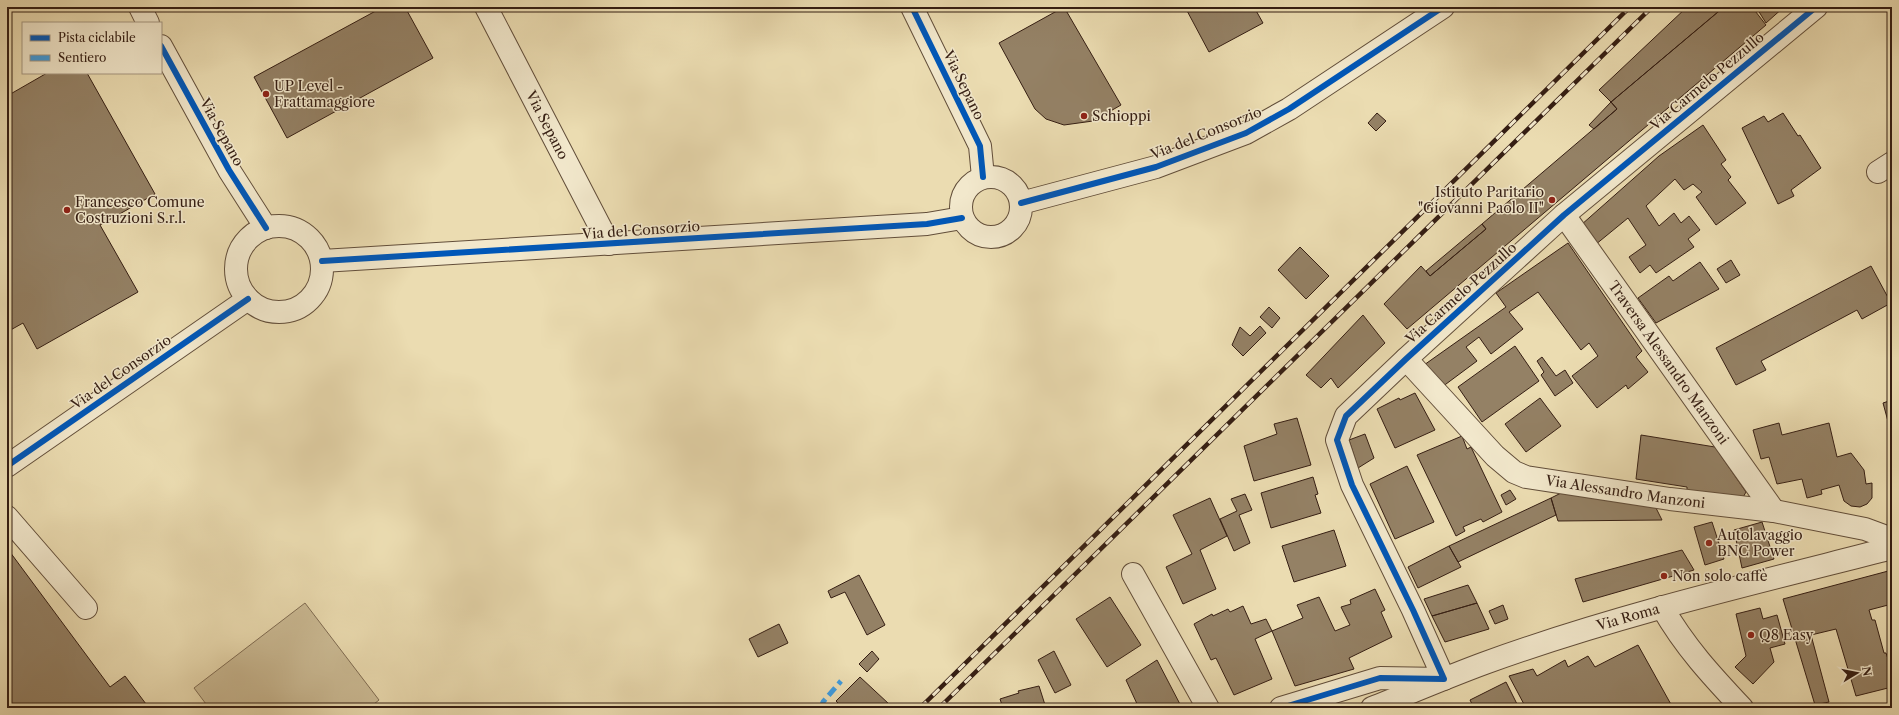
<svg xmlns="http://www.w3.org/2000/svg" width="1899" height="715" font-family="'Libre Caslon Text',serif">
  <rect width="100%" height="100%" fill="#ebdcb1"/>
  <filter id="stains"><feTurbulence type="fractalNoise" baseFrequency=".005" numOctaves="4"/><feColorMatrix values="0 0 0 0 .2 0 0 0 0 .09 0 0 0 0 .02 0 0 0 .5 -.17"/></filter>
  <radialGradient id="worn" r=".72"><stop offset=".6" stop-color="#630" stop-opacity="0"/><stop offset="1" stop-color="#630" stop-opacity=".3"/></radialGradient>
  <path fill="#ccbc96" stroke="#806d54" d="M305 603 379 700 369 708H209L194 688Z"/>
  <path fill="#948165" stroke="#351e13" d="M383 7H405L433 58 287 138 254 77Z
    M1064 7 1121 105 1093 121 1064 125 1046 119 1035 109 999 43Z
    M1185 7H1254L1263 23 1209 52Z
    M1687 7H1715L1719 11 1611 102 1599 90Z
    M1724 7H1752L1766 25 1407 329 1384 304 1421 266 1430 276 1486 229 1482 224 1617 109 1611 102Z
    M1756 7H1784L1766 23Z
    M47 73H87L155 194 100 225 138 292 37 349 23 323 7 332V96Z
    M1611 102 1617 109 1594 129 1589 125Z
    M1377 113 1386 121 1376 131 1368 123Z
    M1783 113 1798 136 1800 135 1821 168 1791 190 1794 196 1778 204 1742 128 1764 116 1768 122Z
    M1703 125 1726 160 1721 164 1731 177 1728 180 1746 203 1716 225 1696 197 1702 192 1693 184 1684 190 1675 179 1646 206 1659 226 1674 213 1681 223 1689 216 1700 230 1688 239 1694 247 1656 273 1650 265 1640 273 1629 257 1646 245 1628 218 1595 245 1581 225 1659 156Z
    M1482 224 1486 229 1430 276 1426 271Z
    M1568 243 1642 351 1636 357 1648 372 1628 389 1626 385 1597 408 1572 376 1598 356 1589 343 1581 350 1538 292 1509 312 1523 329 1491 354 1479 337 1466 347 1477 361 1442 387 1424 365 1506 307 1496 293Z
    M1300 247 1329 276 1306 299 1278 270Z
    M1731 260 1740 275 1726 283 1717 269Z
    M1700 262 1719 289 1656 323 1638 298 1669 276 1673 281Z
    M1871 266 1891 303 1862 319 1857 310 1761 361 1766 370 1736 385 1716 348Z
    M1269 307 1280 318 1272 328 1260 317Z
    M1363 315 1385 343 1338 388 1331 378 1321 388 1306 375Z
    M1260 326 1266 333 1243 356 1232 345 1240 327 1250 336Z
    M1515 346 1539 381 1482 422 1458 387Z
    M1542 357 1556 376 1565 370 1573 383 1555 396 1541 375 1544 372 1537 361Z
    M1415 393 1435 430 1395 448 1377 409 1399 398 1400 400Z
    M1540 398 1561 426 1526 452 1505 424Z
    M1892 400V436L1883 403Z
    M1297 418 1311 465 1254 481 1244 446 1277 434 1274 424Z
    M1779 423 1782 435 1829 423 1837 457 1851 453 1864 470 1866 484 1872 483V498L1867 504 1860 507 1851 506 1844 501 1839 485 1821 490 1822 494 1807 498 1802 479 1777 484 1769 457 1761 459 1753 430Z
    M1365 434 1374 458 1358 468 1349 440Z
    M1641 435 1715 447 1746 492 1741 501 1687 492V487L1636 479Z
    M1462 436 1467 449 1471 447 1502 512 1483 522 1481 519 1463 527 1465 531 1456 536 1417 455Z
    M1407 466 1434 522 1395 539 1370 484Z
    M1313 477 1318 494 1315 495 1321 513 1271 528 1261 493Z
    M1510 490 1516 499 1506 505 1501 495Z
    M1565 491 1654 504 1662 520 1558 521 1551 498Z
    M1245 494 1252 510 1239 515 1250 543 1234 551 1220 519 1237 511 1231 499Z
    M1210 498 1227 536 1200 550 1216 589 1183 604 1166 567 1192 554 1173 515Z
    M1551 498 1556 515 1458 562 1449 546Z
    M1712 522 1724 559 1705 565 1694 527Z
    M1762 522 1774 559 1742 568 1734 530Z
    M1334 530 1346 566 1294 582 1282 546Z
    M1449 546 1461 567 1418 588 1408 567Z
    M7 548 110 687 125 676 149 708H7Z
    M1682 550 1694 570 1583 602 1575 579Z
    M1892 570V604L1869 610 1872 620H1875L1884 653H1886L1890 665 1892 664V687L1856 696 1836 629 1811 635 1829 702 1815 705 1783 599Z
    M859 575 885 625 867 635 845 592 831 598 828 591Z
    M1468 585 1477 603 1432 616 1424 599Z
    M1375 589 1385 610 1381 612 1392 637 1349 658 1354 669 1295 686 1272 631 1303 618 1297 605 1319 597 1335 631 1350 625 1341 607 1351 604 1350 600Z
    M1110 597 1141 645 1107 667 1076 619Z
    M1477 603 1489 629 1445 642 1432 616Z
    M1503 605 1508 619 1495 624 1489 611Z
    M1243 606 1251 624 1266 619 1272 631 1255 639 1272 679 1234 695 1216 658 1211 660 1194 624 1212 614 1213 616 1228 609 1230 612Z
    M1760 608 1763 619 1777 615 1785 644 1770 648 1774 662 1753 684 1735 667 1746 656 1736 614Z
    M779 624 788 643 758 657 749 639Z
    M1638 645 1673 708H1538L1536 704 1526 708 1509 676 1533 669 1537 676 1565 660 1568 667 1588 656 1595 667Z
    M872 651 879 659 867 672 859 664Z
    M1054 651 1071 685 1055 693 1038 660Z
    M1157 660 1182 708H1135L1138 706 1126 680Z
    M860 677 889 704 886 708H843L836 701Z
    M1506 682 1519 708H1474L1470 700Z
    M1039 686 1046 708H1003L1000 699 1019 693 1018 691Z"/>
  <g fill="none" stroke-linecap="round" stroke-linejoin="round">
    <defs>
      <g id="minor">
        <path d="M140 7 148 23"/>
        <path id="s1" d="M486 7 609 244"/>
        <path d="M912 7 980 146 983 177"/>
        <path d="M161 46 229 170 266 228"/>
        <path d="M1878 172 1892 163"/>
        <circle cx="991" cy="207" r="30"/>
        <path d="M1021 203 1156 167 1246 133 1289 109 1443 7"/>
        <path id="s2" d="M1564 215 1774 511"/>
        <circle cx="279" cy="269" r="43"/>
        <path d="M322 261 927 224 962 218"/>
        <path id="s3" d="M1406 359 1495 456 1514 472 1526 477 1670 499 1774 511 1865 529 1892 539"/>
        <path d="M7 466 248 299"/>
        <path d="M7 517 86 608"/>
        <path d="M1133 574 1208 708"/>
        <path d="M1662 607C1685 647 1711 675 1742 708"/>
        <path d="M1281 708 1380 678 1444 679 1413 610 1352 485 1337 440 1346 416 1406 359 1564 215 1816 7"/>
        <path id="s4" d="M1372 708C1410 693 1447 677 1485 663 1617 615 1755 583 1892 548"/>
      </g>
    </defs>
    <use href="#minor" stroke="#624e3a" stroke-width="24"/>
    <use href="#minor" stroke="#f2e8cc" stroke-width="22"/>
    <defs>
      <path id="rail" d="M920 708 1630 7
        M939 708 1652 7"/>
    </defs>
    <use href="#rail" stroke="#351e13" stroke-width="4.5"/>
    <use href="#rail" stroke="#f2e8cc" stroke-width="3" stroke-dasharray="9" stroke-linecap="butt"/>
    <path stroke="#3e9bde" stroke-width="5" stroke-dasharray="10 5" stroke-linecap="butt" d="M821 708 823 702 841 681"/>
    <defs>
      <path id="cycleway" d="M912 7 980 146 983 177
        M161 46 229 170 266 228
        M1021 203 1156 167 1246 133 1289 109 1443 7
        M322 261 927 224 962 218
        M7 466 248 299
        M1281 708 1380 678 1444 679 1413 610 1352 485 1337 440 1346 416 1406 359 1564 215 1816 7"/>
    </defs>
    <use href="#cycleway" stroke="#f2e8cc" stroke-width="8"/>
    <use href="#cycleway" stroke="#0057b8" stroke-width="6"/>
  </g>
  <g fill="#8f2418" stroke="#f2e8cc" stroke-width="1.5">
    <circle cx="266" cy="94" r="4"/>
    <circle cx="1084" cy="116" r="4"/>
    <circle cx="1552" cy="200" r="4"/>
    <circle cx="67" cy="210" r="4"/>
    <circle cx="1709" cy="543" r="4"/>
    <circle cx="1664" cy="576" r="4"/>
    <circle cx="1751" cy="635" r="4"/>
  </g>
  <g text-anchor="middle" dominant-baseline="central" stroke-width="3" stroke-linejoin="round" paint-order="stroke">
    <g font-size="14" fill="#351e13" stroke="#f2e8cc">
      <text transform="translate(1707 81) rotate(-40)">Via Carmelo Pezzullo</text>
      <text transform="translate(964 85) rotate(64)">Via Sepano</text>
      <text stroke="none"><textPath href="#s1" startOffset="133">Via Sepano</textPath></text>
      <text transform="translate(222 132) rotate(61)">Via Sepano</text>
      <text transform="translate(1206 133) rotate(-22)">Via del Consorzio</text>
      <text transform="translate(641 230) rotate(-4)">Via del Consorzio</text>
      <text transform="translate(1461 293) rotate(-42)">Via Carmelo Pezzullo</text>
      <text stroke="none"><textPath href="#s2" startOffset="181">Traversa Alessandro Manzoni</textPath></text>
      <text transform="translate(121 372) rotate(-35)">Via del Consorzio</text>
      <text stroke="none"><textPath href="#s3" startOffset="270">Via Alessandro Manzoni</textPath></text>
      <text stroke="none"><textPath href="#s4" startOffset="272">Via Roma</textPath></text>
    </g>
    <g font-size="14" fill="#351e13" stroke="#f2e8cc" text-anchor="start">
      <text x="274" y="86">UP Level -<tspan x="274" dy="16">Frattamaggiore</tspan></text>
      <text x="1092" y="116">Schioppi</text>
      <text x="1544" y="192" text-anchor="end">Istituto Paritario<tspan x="1544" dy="16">"Giovanni Paolo II"</tspan></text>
      <text x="75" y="202">Francesco Comune<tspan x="75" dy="16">Costruzioni S.r.l.</tspan></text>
      <text x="1717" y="535">Autolavaggio<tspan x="1717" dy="16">BNC Power</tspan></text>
      <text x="1672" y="576">Non solo caffè</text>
      <text x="1759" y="635">Q8 Easy</text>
    </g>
  </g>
  <rect width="1899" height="715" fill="none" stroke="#ebdcb1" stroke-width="24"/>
  <rect x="8" y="8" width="1883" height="699" fill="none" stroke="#351e13" stroke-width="2"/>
  <rect x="12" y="12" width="1875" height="691" fill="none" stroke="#351e13"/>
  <rect x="22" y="22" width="140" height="52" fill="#f2e8cc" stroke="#a69782"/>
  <rect x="30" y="35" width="20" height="6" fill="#0057b8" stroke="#a69782"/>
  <text x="58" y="42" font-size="12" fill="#351e13">Pista ciclabile</text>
  <rect x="30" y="55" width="20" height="6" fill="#3e9bde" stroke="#a69782"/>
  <text x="58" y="62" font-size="12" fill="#351e13">Sentiero</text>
  <g transform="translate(1857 673) rotate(80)" stroke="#f2e8cc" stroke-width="3" paint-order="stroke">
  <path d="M0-3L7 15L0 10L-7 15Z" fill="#351e13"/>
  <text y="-6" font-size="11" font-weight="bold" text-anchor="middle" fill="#351e13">N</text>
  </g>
  <rect width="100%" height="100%" filter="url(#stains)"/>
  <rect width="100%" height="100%" fill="url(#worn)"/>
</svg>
